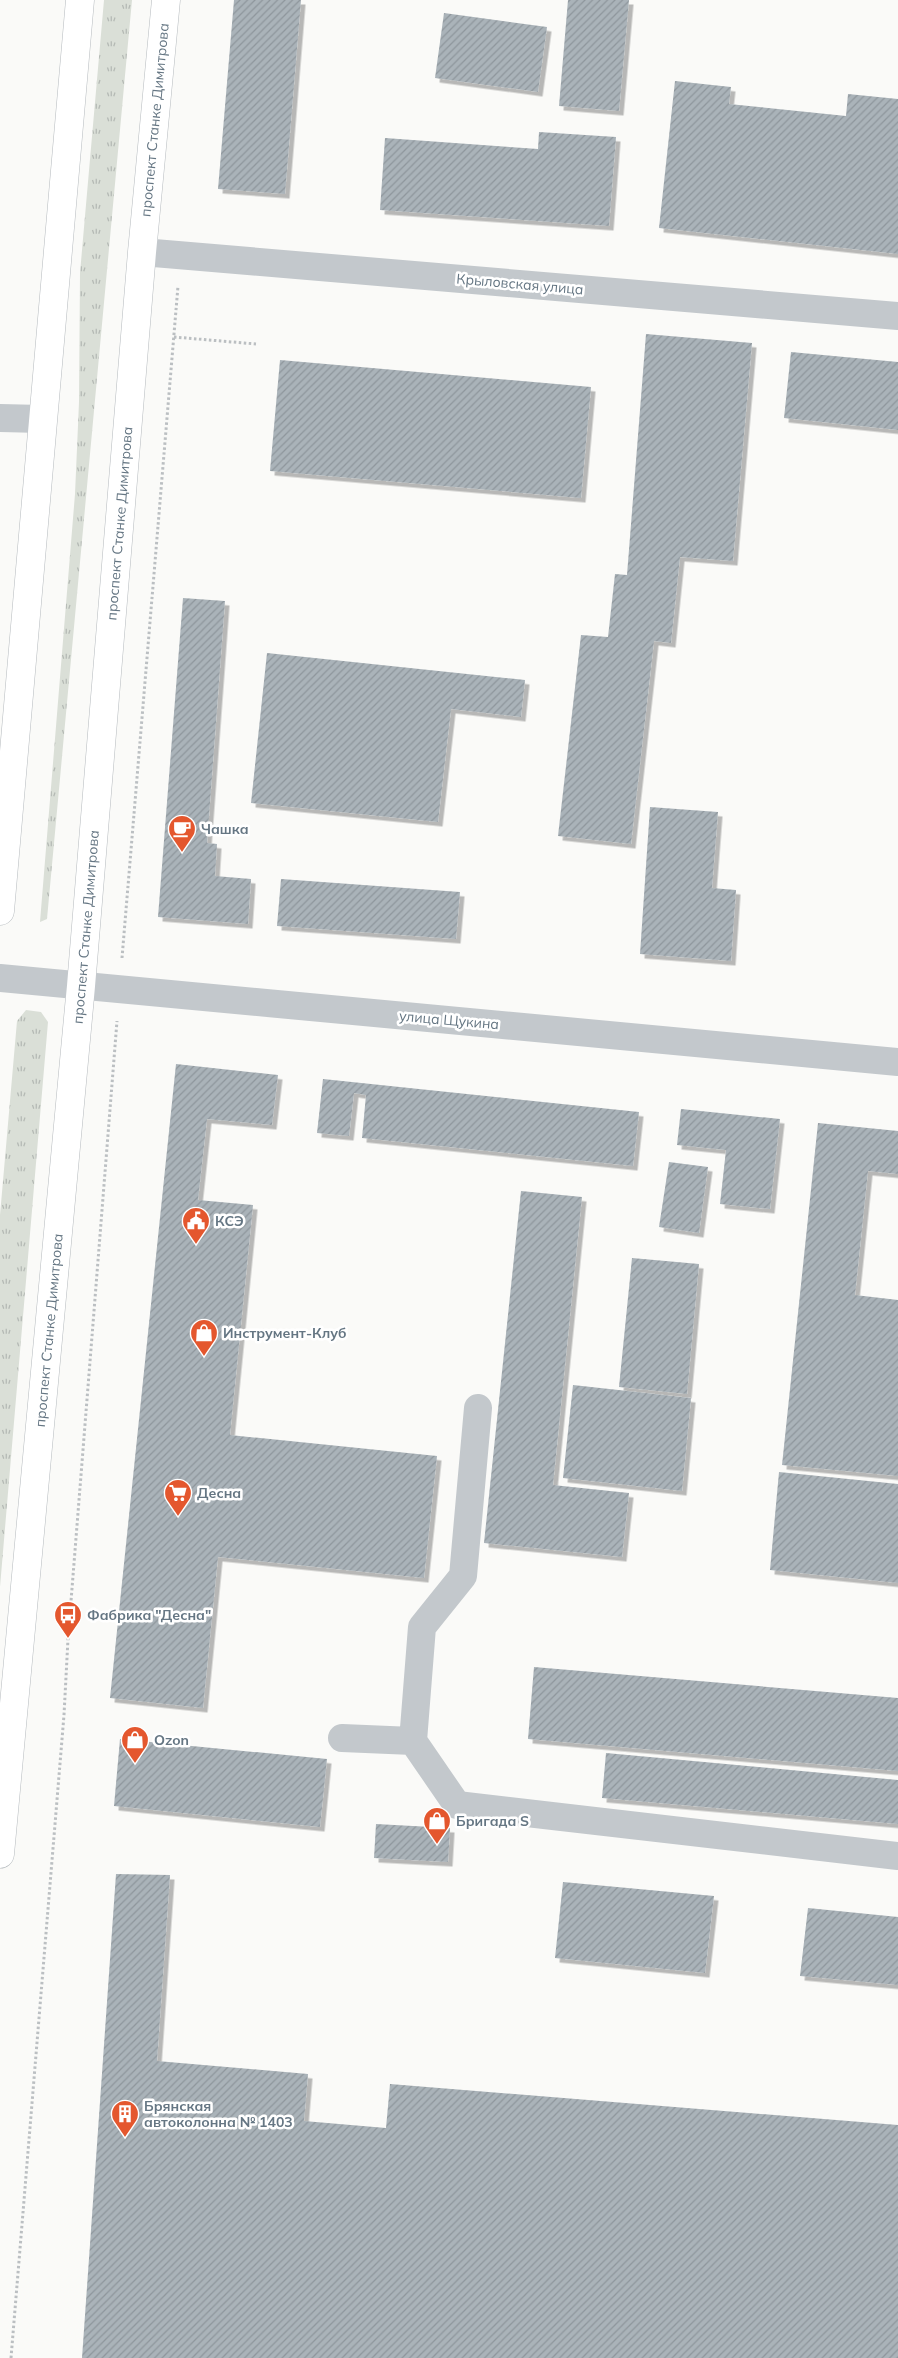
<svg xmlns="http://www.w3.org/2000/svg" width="898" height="2358" font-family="Mulish,sans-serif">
  <defs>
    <pattern id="grass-tufts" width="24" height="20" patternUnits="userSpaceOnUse" patternTransform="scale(1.25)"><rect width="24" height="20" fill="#dadfd7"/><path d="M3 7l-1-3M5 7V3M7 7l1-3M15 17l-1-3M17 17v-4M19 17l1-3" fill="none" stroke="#b4b9b4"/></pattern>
    <pattern id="building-hatch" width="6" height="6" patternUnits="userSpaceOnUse" patternTransform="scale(1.25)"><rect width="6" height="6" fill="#aab3b9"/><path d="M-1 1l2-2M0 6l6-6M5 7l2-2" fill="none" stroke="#8e969c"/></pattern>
    <filter id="shadow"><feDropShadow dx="4.5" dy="4.5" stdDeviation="0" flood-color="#0004"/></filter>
  </defs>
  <rect width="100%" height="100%" fill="#fafaf8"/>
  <path fill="url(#grass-tufts)" d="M104 0H132L47 919 40 922 75 494 79 402 80 273Z
    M26 1010 41 1012 48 1022 0 1587V1215L17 1021Z"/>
  <path fill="url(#building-hatch)" filter="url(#shadow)" d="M234 0H301L285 194 218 189Z
    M568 0H629L619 111 559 106Z
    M444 13 547 27 538 92 435 78Z
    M675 81 731 87 729 104 846 116 848 94 898 99V254L659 228Z
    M539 132 616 137 609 226 380 210 385 138 538 149Z
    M646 334 752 343 733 561 680 557 671 643 654 641 631 844 558 836 581 635 608 637 615 574 627 575Z
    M791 352 898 362V430L784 418Z
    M280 360 591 387 581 498 270 471Z
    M183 598 225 601 207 843 217 844 215 876 251 879 248 924 158 917Z
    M267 653 525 680 521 717 451 709 438 822 251 803Z
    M650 807 718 812 712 888 736 890 731 961 640 954Z
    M281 879 460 892 456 939 277 926Z
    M176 1064 278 1075 272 1125 207 1119 198 1200 253 1205 230 1435 437 1456 424 1578 218 1557 203 1708 110 1698Z
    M323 1079 639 1112 633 1166 362 1138 366 1095 354 1093 349 1136 317 1133Z
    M681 1109 780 1119 770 1209 720 1204 726 1150 677 1145Z
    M818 1123 898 1131V1174L868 1171 855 1295 898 1300V1476L782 1465Z
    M669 1162 708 1167 699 1233 659 1227Z
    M521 1191 582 1197 553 1485 629 1493 622 1557 484 1543Z
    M632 1258 699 1264 687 1394 619 1387Z
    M573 1385 691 1398 682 1491 563 1478Z
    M779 1472 898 1484V1583L770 1570Z
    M534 1667 898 1698V1771L528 1739Z
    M120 1739 327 1759 320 1827 114 1806Z
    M606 1753 898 1780V1824L602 1798Z
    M376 1824 450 1828 448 1862 374 1858Z
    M116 1874 170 1875 157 2061 308 2074 304 2121 386 2128 390 2084 898 2125V2358H82Z
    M563 1882 714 1896 705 1973 555 1958Z
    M808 1908 898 1917V1985L800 1976Z"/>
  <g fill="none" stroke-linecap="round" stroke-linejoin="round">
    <defs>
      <g id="major">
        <path d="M0 911 80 0"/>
        <path id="s1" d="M0 1854 81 986 142 252 166 0"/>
      </g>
    </defs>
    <use href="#major" stroke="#b5babe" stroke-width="29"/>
    <path stroke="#bbbfc2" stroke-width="3" stroke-dasharray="2.5 2.5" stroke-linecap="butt" d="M174 337 256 344
      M122 958 178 286
      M11 2358 64 1715 68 1639 117 1021"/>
    <path stroke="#c3c8cc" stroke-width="28" d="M142 252 898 316
      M0 418 42 419
      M0 978 898 1062
      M342 1738 413 1741 457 1805 898 1856
      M413 1741 422 1627 463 1576 478 1408"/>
    <use href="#major" stroke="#fff" stroke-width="28"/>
  </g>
  <defs>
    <symbol id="cafe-pin" viewBox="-11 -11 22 30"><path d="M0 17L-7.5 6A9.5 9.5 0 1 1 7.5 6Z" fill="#e4572e" stroke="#fff"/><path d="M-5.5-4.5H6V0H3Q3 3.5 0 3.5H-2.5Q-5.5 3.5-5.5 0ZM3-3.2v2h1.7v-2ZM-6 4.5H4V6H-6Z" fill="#fff"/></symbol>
    <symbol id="civic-pin" viewBox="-11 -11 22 30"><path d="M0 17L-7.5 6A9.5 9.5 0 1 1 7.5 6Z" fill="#e4572e" stroke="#fff"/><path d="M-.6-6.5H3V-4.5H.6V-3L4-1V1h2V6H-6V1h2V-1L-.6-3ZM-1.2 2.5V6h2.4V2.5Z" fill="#fff"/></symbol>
    <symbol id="shop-pin" viewBox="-11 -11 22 30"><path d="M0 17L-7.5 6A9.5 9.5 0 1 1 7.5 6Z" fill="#e4572e" stroke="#fff"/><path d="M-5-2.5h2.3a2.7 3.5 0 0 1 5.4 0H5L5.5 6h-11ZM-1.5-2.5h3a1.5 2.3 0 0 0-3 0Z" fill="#fff"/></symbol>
    <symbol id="supermarket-pin" viewBox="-11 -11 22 30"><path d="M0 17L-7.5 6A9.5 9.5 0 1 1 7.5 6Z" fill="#e4572e" stroke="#fff"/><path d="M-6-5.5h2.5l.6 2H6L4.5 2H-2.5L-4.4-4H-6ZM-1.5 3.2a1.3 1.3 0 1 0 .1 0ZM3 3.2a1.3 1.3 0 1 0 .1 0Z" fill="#fff"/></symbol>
    <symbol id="bus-pin" viewBox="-11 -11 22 30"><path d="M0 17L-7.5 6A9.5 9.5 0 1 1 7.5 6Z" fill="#e4572e" stroke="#fff"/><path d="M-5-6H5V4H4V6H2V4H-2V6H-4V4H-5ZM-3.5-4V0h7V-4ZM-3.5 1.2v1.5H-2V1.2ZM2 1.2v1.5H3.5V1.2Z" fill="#fff"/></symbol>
    <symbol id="building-pin" viewBox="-11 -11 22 30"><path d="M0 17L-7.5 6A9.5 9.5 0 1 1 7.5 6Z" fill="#e4572e" stroke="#fff"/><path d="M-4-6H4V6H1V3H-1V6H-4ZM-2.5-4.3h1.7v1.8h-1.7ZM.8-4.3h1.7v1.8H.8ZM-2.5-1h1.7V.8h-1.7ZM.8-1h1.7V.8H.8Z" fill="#fff"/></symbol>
  </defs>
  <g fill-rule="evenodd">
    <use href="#cafe-pin" x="166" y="813" width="32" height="43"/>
    <use href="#civic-pin" x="180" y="1205" width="32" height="43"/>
    <use href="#shop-pin" x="188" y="1317" width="32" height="43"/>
    <use href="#supermarket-pin" x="162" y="1477" width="32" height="43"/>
    <use href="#bus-pin" x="52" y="1599" width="32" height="43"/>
    <use href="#shop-pin" x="119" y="1724" width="32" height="43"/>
    <use href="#shop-pin" x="421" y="1805" width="32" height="43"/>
    <use href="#building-pin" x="109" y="2098" width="32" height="43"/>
  </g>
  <g text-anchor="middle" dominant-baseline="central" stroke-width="5" stroke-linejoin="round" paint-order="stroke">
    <g font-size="14" fill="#657683" stroke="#fff">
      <text stroke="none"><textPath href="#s1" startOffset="1741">проспект Станке Димитрова</textPath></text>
      <text transform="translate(520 284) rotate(5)">Крыловская улица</text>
      <text stroke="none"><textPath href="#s1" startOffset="1336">проспект Станке Димитрова</textPath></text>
      <text stroke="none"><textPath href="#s1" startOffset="931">проспект Станке Димитрова</textPath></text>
      <text transform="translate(449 1020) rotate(5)">улица Щукина</text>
      <text stroke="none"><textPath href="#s1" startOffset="526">проспект Станке Димитрова</textPath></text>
    </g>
    <g font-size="14" font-weight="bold" fill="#657683" stroke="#fff" text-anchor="start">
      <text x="201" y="829">Чашка</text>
      <text x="215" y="1221">КСЭ</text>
      <text x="223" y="1333">Инструмент-Клуб</text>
      <text x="197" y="1493">Десна</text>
      <text x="87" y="1615">Фабрика "Десна"</text>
      <text x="154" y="1740">Ozon</text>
      <text x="456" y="1821">Бригада S</text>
      <text x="144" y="2106">Брянская<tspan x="144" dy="16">автоколонна № 1403</tspan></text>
    </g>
  </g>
</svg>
